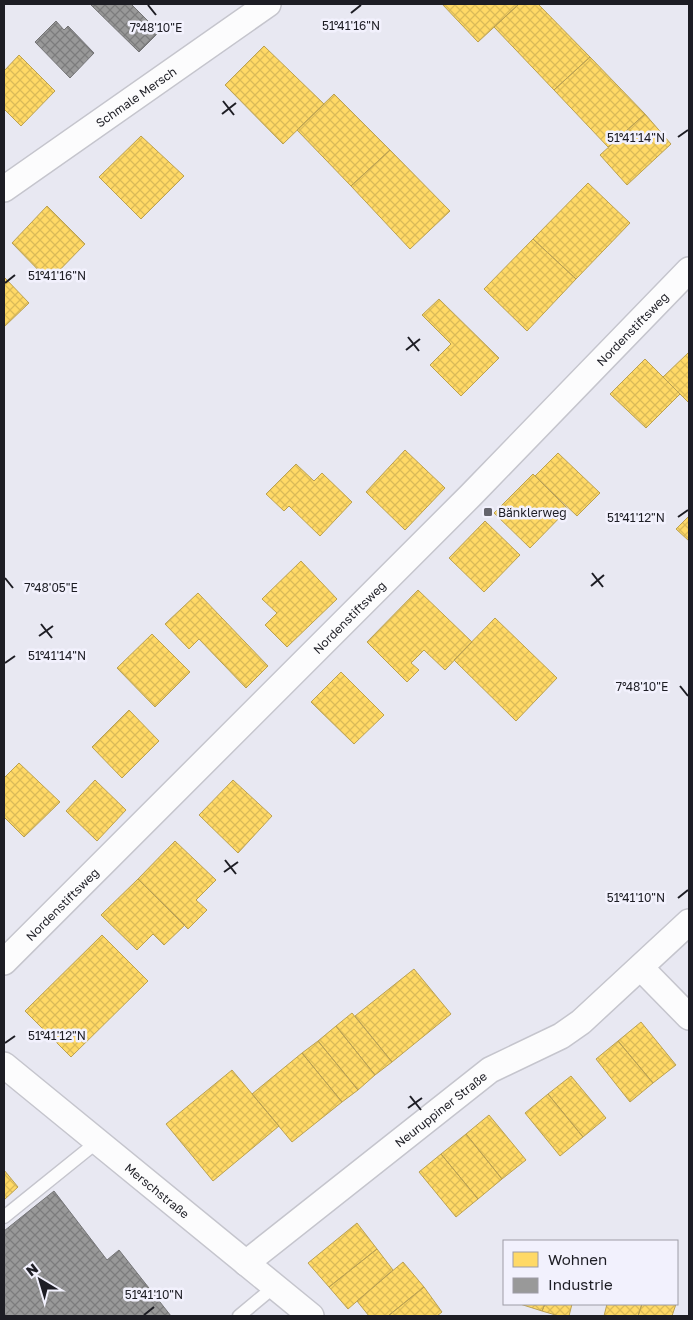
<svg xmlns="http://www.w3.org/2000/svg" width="693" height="1320" font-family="'Golos Text',sans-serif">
  <defs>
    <pattern id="homes-cross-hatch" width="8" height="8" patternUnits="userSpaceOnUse" patternTransform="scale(1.25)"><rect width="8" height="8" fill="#ffd966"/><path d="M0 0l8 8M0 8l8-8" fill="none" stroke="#daba58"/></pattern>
    <pattern id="industry-cross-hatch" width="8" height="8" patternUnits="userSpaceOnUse" patternTransform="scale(1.25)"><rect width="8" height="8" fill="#999"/><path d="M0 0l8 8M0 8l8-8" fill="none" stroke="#7c7c7d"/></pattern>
  </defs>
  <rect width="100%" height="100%" fill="#e8e8f2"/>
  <path fill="url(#homes-cross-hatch)" stroke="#bba152" d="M442 4H519L478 42Z
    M519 4H538L590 57 554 90 494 27Z
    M264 46 324 104 283 144 225 85Z
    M19 55 55 91 21 126 4 109V71Z
    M590 57 645 114 608 147 554 90Z
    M334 94 390 150 351 186 297 130Z
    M645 114 671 144 627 185 600 155Z
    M141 136 184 176 141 219 99 177Z
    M390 150 450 211 410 249 351 186Z
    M588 183 630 223 576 279 533 239Z
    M47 206 85 244 49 281 12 243Z
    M533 239 576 279 527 331 484 289Z
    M4 277 29 303 4 327Z
    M439 299 499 358 461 396 430 365 451 344 422 315Z
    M688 353 689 354V403L663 377Z
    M645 359 680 394 646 428 610 394Z
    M405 450 445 488 405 530 366 492Z
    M558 453 600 493 577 516 535 476Z
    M296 464 314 481 322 473 352 502 320 536 289 506 284 511 266 494Z
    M533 474 568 509 530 548 494 513Z
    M689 516V541L676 529Z
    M485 521 520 555 484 592 449 558Z
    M301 561 337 599 287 647 265 625 277 613 262 599Z
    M418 590 472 642 445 670 424 650 411 663 419 670 407 682 367 642Z
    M198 593 268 666 246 688 199 639 189 649 165 624Z
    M495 618 557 678 516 721 454 660Z
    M152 634 190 672 155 707 117 668Z
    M341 672 384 715 354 744 311 702Z
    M129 710 159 741 122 778 92 747Z
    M19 763 60 802 24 837 4 817V778Z
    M95 780 126 810 97 841 66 811Z
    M233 780 272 816 238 853 199 815Z
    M175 841 216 880 196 900 207 910 188 929 138 879Z
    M138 879 185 925 164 945 153 934 137 950 101 915Z
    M102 935 148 981 71 1057 25 1011Z
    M414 969 451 1014 392 1062 355 1016Z
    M352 1013 392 1062 375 1075 336 1026Z
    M641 1022 676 1065 653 1083 618 1041Z
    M336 1026 375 1075 358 1090 318 1041Z
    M318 1041 358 1090 342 1102 302 1053Z
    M618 1041 653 1083 630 1102 596 1059Z
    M302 1053 342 1102 292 1142 252 1094Z
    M232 1070 279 1126 213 1181 166 1124Z
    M571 1076 606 1118 583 1137 548 1094Z
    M548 1094 583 1137 560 1156 525 1113Z
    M489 1115 526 1160 502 1179 466 1134Z
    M466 1134 502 1179 478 1199 441 1154Z
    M441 1154 478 1199 456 1217 419 1172Z
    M4 1170 18 1187 4 1200Z
    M357 1223 377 1249 329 1287 308 1263Z
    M377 1249 393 1270 348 1309 329 1287Z
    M403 1262 424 1287 388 1316H369L357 1301Z
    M424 1287 442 1312 437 1316H388Z
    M520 1304H545L542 1311Z
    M545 1304H572L569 1316H559L542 1311Z
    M607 1304H642L638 1316H604Z
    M642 1304H676L672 1316H638Z"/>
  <path fill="url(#industry-cross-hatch)" stroke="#747476" d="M90 4H131L159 32 139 52Z
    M56 21 64 30 68 26 94 53 70 78 35 42Z
    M54 1191 107 1260 119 1250 171 1316H4V1231Z"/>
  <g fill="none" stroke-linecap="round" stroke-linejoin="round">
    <defs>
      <path id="service" d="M4 1217 97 1142
        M239 1316 274 1287"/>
      <g id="minor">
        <path id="s1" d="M4 189 268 4"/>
        <path id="s2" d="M4 962 471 495 689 270"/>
        <path d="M641 968 689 1017"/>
        <path id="s3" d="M4 1065 311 1316"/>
        <path id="s4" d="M246 1263 490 1070 561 1036 581 1022 689 922"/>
      </g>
    </defs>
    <use href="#service" stroke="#c5c5cd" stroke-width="15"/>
    <use href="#minor" stroke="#c5c5cd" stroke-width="28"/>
    <use href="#service" stroke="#fcfcfd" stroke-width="12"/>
    <use href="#minor" stroke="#fcfcfd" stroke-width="25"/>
  </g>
  <path fill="none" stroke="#1d1d24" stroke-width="2" d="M148 5 156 15M351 13 361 5M223 101 234 115M222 114 236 103M678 137 688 130M5 283 15 275M408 337 419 351M406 350 420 339M678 517 688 510M592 573 603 587M5 578 13 588M591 586 604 575M41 624 52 638M39 636 53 626M5 663 15 656M680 686 688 696M225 860 236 874M224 872 238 862M678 898 688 890M5 1043 15 1036M410 1096 421 1110M408 1108 422 1098M144 1315 154 1307"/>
  <rect fill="#64646c" stroke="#f2f1fd" stroke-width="2" x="483" y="507" width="10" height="10" rx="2.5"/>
  <g text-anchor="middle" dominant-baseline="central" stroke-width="5" stroke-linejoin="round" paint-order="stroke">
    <g font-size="12" fill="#1d1d24" stroke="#f2f1fd">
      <text stroke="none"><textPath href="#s1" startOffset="161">Schmale Mersch</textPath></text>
      <text stroke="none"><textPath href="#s2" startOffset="892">Nordenstiftsweg</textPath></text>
      <text stroke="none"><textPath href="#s2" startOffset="488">Nordenstiftsweg</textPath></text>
      <text stroke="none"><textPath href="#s2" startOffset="82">Nordenstiftsweg</textPath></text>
      <text stroke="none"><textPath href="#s4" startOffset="248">Neuruppiner Straße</textPath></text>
      <text stroke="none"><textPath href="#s3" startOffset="198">Merschstraße</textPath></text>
    </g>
    <g font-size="12" fill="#1d1d24" stroke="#f2f1fd" text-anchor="start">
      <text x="498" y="512">Bänklerweg</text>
    </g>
  </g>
  <g font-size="12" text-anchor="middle" fill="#1d1d24" stroke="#f2f1fd" stroke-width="5" stroke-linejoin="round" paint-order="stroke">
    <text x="351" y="30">51°41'16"N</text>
    <text x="156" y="32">7°48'10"E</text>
    <text x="636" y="142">51°41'14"N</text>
    <text x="57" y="280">51°41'16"N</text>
    <text x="636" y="522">51°41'12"N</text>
    <text x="51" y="592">7°48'05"E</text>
    <text x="57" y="660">51°41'14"N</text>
    <text x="642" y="691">7°48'10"E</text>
    <text x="636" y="902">51°41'10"N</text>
    <text x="57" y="1040">51°41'12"N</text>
    <text x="154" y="1299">51°41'10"N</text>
  </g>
  <rect width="693" height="1320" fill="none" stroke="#1d1d24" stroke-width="10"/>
  <rect x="503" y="1240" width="175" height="65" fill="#f2f1fd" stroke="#9d9ca6"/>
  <rect x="513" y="1252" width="25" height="15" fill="#ffd966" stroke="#9d9ca6"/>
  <text x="548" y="1265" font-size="15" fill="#1d1d24">Wohnen</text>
  <rect x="513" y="1278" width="25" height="15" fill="#999999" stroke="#9d9ca6"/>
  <text x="548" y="1290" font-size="15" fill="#1d1d24">Industrie</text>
  <g transform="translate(40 1280) rotate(322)" stroke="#f2f1fd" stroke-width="4" paint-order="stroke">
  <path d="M0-4L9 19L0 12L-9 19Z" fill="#1d1d24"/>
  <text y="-8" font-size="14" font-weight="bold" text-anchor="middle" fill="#1d1d24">N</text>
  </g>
</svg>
